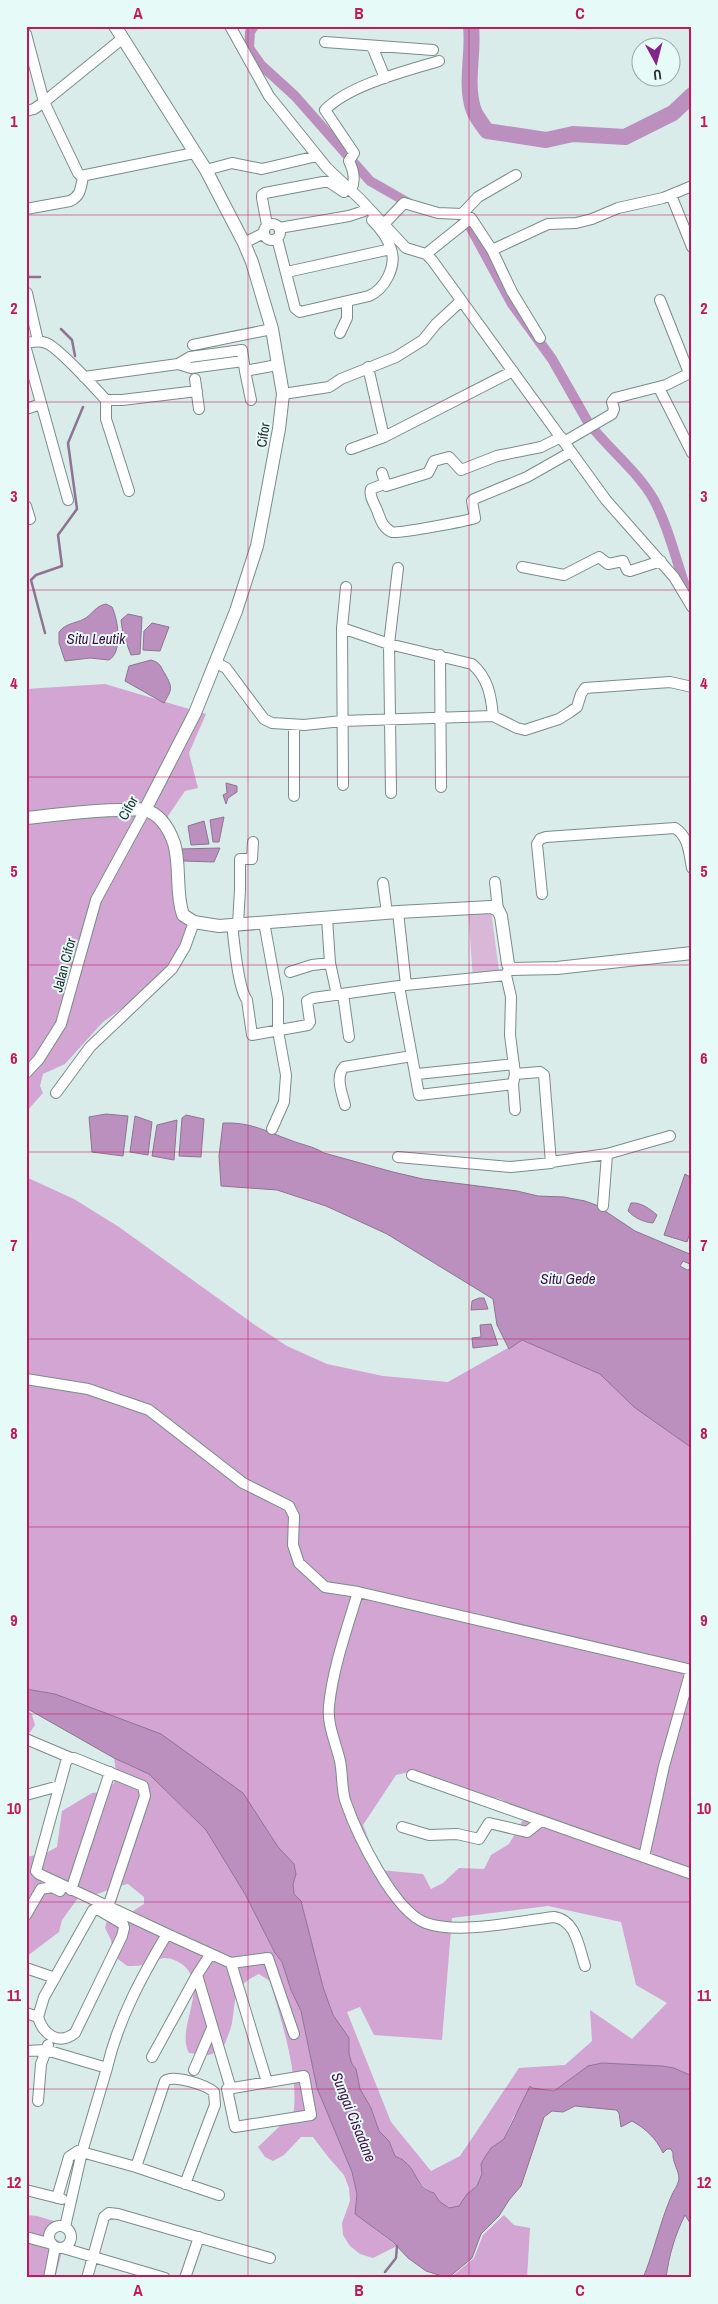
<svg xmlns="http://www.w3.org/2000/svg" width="718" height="2304" font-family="'Archivo Narrow',sans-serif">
  <rect width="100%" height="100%" fill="#d9ece9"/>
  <path fill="#d8b7d9" d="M468 909 491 911 500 978 473 979Z"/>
  <path fill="#d2a5d3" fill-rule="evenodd" d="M105 684 206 714 189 753 198 788 185 791 168 816 176 893 193 925 176 954 148 990 103 1022 65 1064 43 1074 40 1086 43 1093 26 1112V689Z
    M26 1177 74 1199 119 1227 255 1325 287 1346 327 1364 383 1376 448 1382 522 1340 601 1374 692 1448V2076L674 2068 662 2066 602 2063 588 2066 554 2091 532 2088 513 2118 504 2139 491 2148 481 2164 482 2174 477 2186 467 2194 459 2206 449 2208 439 2201 434 2193 429 2191 415 2178 411 2170 395 2156 391 2145 379 2131 371 2108 360 2089 356 2069 352 2064 349 2054V2038L333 2015 318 1972 303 1908 294 1894 293 1884 296 1874 294 1864 161 1734 55 1694 26 1689ZM413 1771 439 1780 475 1804C500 1791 506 1801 523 1820L509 1844 491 1855 484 1869 459 1868 443 1883 431 1889 423 1874 380 1870 363 1825 396 1775ZM548 1906 621 1922 636 1985 667 2003 632 2039 590 2010 592 2041 565 2065 519 2068 460 2156 431 2171 391 2122 347 2012 360 2007 374 2035 442 2040 452 1918Z
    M27 1708 32 1715 35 1725 28 1735 26 1747Z
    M114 1758 149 1774 206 1830 245 1894 275 1953 282 1962 291 1990 301 2011 317 2088 352 2172 357 2194 355 2214 397 2246 373 2258 360 2254 350 2246 343 2235 342 2223 350 2201 349 2188 344 2175 329 2158 313 2137H301L284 2155 273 2161 265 2157 258 2147 283 2123 293 2116C300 2076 281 2020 270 1981L259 1974C232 1986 236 1999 232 2023 230 2032 226 2041 222 2050L209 2055 189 2053C175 2027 211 1987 182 1964 177 1961 171 1958 164 1958 160 1958 155 1962 150 1963 142 1966 135 1966 127 1966L114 1956 111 1940 105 1928 108 1916 130 1913 144 1904V1897L128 1884C110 1887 97 1897 78 1898L62 1920 59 1932 26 1957V1857L46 1853 57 1847 62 1811 92 1793 102 1792 114 1783 116 1771Z
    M26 2215 37 2216 57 2222 54 2238 64 2244 55 2278H26Z
    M504 2215 514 2225 530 2228 527 2278H450L474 2258 483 2235Z"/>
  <path fill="#bc90be" stroke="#8f7392" d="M106 604 112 607C118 619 123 652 109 660L90 658 65 661 59 643V632C66 623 74 624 84 619 92 615 95 606 106 604Z
    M128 614 142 617 140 654 131 655 123 634 121 620Z
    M152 623 169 627 160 651 143 650 144 631Z
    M151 660C161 663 160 666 165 674 173 688 172 689 164 703L125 681 129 666Z
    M226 783 237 786V792L228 798 226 804 223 795 227 793Z
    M224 817 219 842H213L210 820Z
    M204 821 209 844 191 845 188 826Z
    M220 848 214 862 184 861 180 849Z
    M106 1114 128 1116 123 1156 92 1152 89 1117Z
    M186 1115 204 1119 201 1157 179 1156 182 1118Z
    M135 1116 152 1122 148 1155 130 1152Z
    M177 1120 174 1160 152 1156 157 1125Z
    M223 1123C251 1122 265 1131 290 1140 302 1145 313 1146 324 1153L393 1172 423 1179 517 1191 538 1196 564 1197 585 1201 596 1205 635 1231 692 1255V1265L683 1261 680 1266 687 1270 692 1269V1448L634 1407 600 1374 522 1340 509 1349 497 1325 493 1299 387 1234 326 1206 277 1190 221 1186 219 1156Z
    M685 1174 692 1178V1226L687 1242 664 1235Z
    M631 1203C641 1202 650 1209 657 1215L653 1223C643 1222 635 1218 628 1211Z
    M479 1298H484L488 1309 471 1310 472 1301Z
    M491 1324 498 1345 473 1348 472 1338 481 1337 480 1325Z
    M26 1689 55 1694 161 1734 243 1793 278 1847 294 1864 296 1874 293 1884 294 1894 301 1901 323 1987 333 2015 349 2038V2054L352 2064 356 2069 360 2089 371 2108 379 2131 389 2141 395 2156C398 2158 403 2159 405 2162 417 2171 416 2188 434 2193L439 2201 449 2208 459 2206 467 2194 477 2186 482 2174 481 2164 485 2157 491 2148 504 2139 530 2086 532 2088 554 2091 588 2066 602 2063 662 2066 674 2068 692 2076V2226L685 2215C675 2235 669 2255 666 2278H643C654 2252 660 2222 671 2197 673 2191 678 2186 679 2179 679 2170 672 2162 673 2153L671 2149H667L663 2153C656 2138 646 2129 632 2121L621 2127 619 2113 616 2110 575 2106 563 2112 552 2111 544 2117 521 2186 509 2200 499 2216 481 2234 472 2258 448 2278 426 2271 408 2258 393 2242 355 2214 357 2194 352 2172 317 2088 301 2011 291 1990 282 1962 275 1953 245 1894 206 1830 149 1774 114 1758 26 1708Z"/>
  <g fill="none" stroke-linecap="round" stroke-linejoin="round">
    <path stroke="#8f7392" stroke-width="2.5" d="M26 277H40
      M61 329 72 340 75 356
      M45 633 31 580 36 575 62 566 58 535 77 509 68 443 83 407
      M385 2272 396 2258 397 2246"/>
    <path stroke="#bc90be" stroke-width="10" d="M254 26 250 32 249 48 261 65 295 96 370 181 412 205
      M462 218 466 219 512 304 552 359 589 424
      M592 427C611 451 639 473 654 500 670 530 677 565 689 597"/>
    <path stroke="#bc90be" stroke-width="16" d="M471 26C474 53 465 82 473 108 475 116 482 124 487 131L546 140 573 134 625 137 673 113 692 95"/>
    <defs>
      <path id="minor" d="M230 26 269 96 327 168 360 199 406 248 426 254 432 260 606 500 674 577 692 607
        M26 34 44 102 123 38
        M325 42 433 50
        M372 46 385 78
        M26 111 34 109 44 102 78 173 81 176 194 153
        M206 170 232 163 262 169 317 156
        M351 190C356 180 354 171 349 161L354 153 325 110C349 85 406 71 439 61
        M671 195 692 247
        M26 209 70 201C81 196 81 187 83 176
        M462 214 478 197 516 175
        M264 232a8 8 0 1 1 16 0a8 8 0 1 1-16 0Z
        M384 224 404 203 438 213 462 214 471 218 492 250 512 292 540 338
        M267 225 262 198V195L265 193 323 182H329L344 192
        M279 228 349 216 364 211
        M277 238 295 308 300 312 369 296C385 289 397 266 391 249 388 239 380 228 372 220
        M244 243 264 233
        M492 250 548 224 576 223 592 219 618 208 663 198 692 186
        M426 254 471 218
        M287 272 391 249
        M27 293 38 341
        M660 300 689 373
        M340 333 347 318V302
        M26 343C33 342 39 340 46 343 58 347 95 388 106 400H122L197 391
        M193 345 272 329
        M26 349 68 500
        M178 364 190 357 242 350 245 371
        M368 367 384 437
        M84 377 178 364 191 368 243 361
        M195 379 199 409
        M659 388 692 453
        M283 394 329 387 341 379 396 357 423 340 436 324 461 301
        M106 400V419L129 491
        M251 400 245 371 277 365
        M26 409 41 404
        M564 442 612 414 614 409 612 402 615 398 666 385 692 372
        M351 449 384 437 513 371
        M382 473 386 486 428 473 434 461 449 457 461 470 497 456 541 447 561 437
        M384 484 371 489C369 496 374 503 377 510 380 518 383 529 392 532 398 534 466 521 475 518L472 501 474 499 527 477 571 452
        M26 506 30 519
        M522 567 564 575 599 557 608 564 623 561 627 570 630 571 661 561
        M342 628 389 644 472 664C488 678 491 695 493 716
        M440 655 441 787
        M215 662 226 668 264 719 272 723 304 725 342 721 493 716 517 728 525 730 559 719 570 712 577 707 581 694 585 688 670 682 692 687
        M294 725V796
        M343 785 342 628 346 587
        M391 793 389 644 398 568
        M495 882 498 910
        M383 883 387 913
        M542 894 537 844 540 839 546 837 675 828C689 837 689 853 692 868
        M398 912 406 985
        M327 918 330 963 337 995
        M264 922 278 999V1031L286 1075 284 1102 272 1129
        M232 924C234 941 238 989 247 1000L252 1035 308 1025 310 1022 307 1001 313 998 406 985 506 975
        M238 924 240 890V859H252L253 842
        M508 971 506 975 511 997 510 1035 515 1074 513 1084 515 1110
        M290 972 312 965 330 963
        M399 986 419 1095 513 1084
        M343 994 349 1037
        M26 1073 39 1059 61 1024 96 900 145 810
        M417 1074 514 1064
        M56 1093 90 1047 172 969 185 947 194 922
        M345 1105C342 1093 335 1077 344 1067L412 1056
        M398 1157 511 1167 551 1163 544 1075 540 1072 515 1074
        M551 1162 607 1154 670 1136
        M603 1206 607 1154
        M26 1379 88 1389 149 1410 243 1483 289 1506 294 1516 293 1545 299 1563 325 1587 358 1592 692 1670
        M358 1592C347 1629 333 1667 329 1706 327 1725 336 1743 340 1761 343 1775 341 1790 346 1803 357 1834 394 1912 426 1923 459 1935 518 1921 554 1917 576 1920 579 1948 585 1966
        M26 1739 71 1758
        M412 1775 692 1874
        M26 1795 59 1786
        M402 1827 429 1835 457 1834 479 1839 489 1823 527 1832 541 1821
        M644 1857 664 1766 691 1670
        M71 1890 110 1772
        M93 1910H99L123 1924 124 1928 122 1936 75 2033C58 2046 43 2034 38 2017L44 1997Z
        M26 1915 41 1889 52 1887 60 1891
        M167 1934 231 1963 267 2082
        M210 1955 197 1975 231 2089
        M231 1963 268 1958 294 2034
        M26 1968 55 1978
        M26 2013 38 2017
        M26 2051 46 2050 107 2068 82 2152 65 2227
        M152 2057 197 1975
        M107 2068C118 2020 142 1976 167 1934L39 1874 36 1871 66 1762 69 1758H74L143 1786 145 1796 108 1907
        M194 2070 212 2028
        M304 2076 311 2115 235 2127 227 2089Z
        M38 2101 41 2064 48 2045
        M136 2167 165 2081C173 2074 206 2085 214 2092L215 2105 185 2184
        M26 2190 62 2199
        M57 2198 69 2157 78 2151 136 2167 219 2195
        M49 2237a11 11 0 1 1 22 0a11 11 0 1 1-22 0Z
        M26 2237 52 2244
        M63 2248 165 2278
        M49 2278 55 2247
        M87 2278 104 2217 109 2213 118 2214 270 2258
        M185 2278 199 2237"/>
      <path id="tertiary" d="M115 26 206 170 244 243 252 262 272 329 283 394 279 429 263 515 257 546 236 611 195 713 145 810
        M26 818C59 815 93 809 126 810 132 810 139 808 145 810 160 814 169 829 174 843 181 866 175 892 183 915L194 922 219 926 398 912 491 907 498 910 501 916 508 964 511 969 557 968 692 953"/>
    </defs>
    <use href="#minor" stroke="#7a8c89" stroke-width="12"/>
    <use href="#tertiary" stroke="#7a8c89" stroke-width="14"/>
    <use href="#minor" stroke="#fff" stroke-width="10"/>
    <use href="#tertiary" stroke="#fff" stroke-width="12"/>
  </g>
  <path fill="none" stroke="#c2185b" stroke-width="1" stroke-opacity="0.55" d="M248 26V2278M469 26V2278M26 215H692M26 402H692M26 590H692M26 777H692M26 965H692M26 1152H692M26 1339H692M26 1527H692M26 1714H692M26 1902H692M26 2089H692"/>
  <g text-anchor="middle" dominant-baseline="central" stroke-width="4" stroke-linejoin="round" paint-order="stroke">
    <g font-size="14" fill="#262e2d" stroke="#e6faf7">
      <text transform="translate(263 435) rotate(-81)">Cifor</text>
      <text transform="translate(128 808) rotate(-61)">Cifor</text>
      <text transform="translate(64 965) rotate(-75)">Jalan Cifor</text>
    </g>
    <g font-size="15" font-style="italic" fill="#430d46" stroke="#e6faf7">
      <text x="96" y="638">Situ Leutik</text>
      <text x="568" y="1278">Situ Gede</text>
      <text transform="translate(354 2117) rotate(68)">Sungai Cisadane</text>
    </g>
  </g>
  <rect width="718" height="2304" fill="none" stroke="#e6faf7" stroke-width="55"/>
  <g transform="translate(656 62) rotate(173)"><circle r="24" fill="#e6faf7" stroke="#99a8a6"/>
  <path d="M0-4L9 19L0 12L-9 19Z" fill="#85238c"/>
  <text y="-8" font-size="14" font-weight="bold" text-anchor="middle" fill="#262e2d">U</text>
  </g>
  <rect x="28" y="28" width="662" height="2248" fill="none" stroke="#c2185b" stroke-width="2"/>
  <g font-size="16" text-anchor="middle" font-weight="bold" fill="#c2185b">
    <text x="138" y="19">A</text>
    <text x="359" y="19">B</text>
    <text x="580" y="19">C</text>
    <text x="14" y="127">1</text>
    <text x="704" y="127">1</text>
    <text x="14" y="314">2</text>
    <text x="704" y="314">2</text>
    <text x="14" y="502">3</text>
    <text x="704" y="502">3</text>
    <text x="14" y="689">4</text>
    <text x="704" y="689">4</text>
    <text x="14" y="877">5</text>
    <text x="704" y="877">5</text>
    <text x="14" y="1064">6</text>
    <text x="704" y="1064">6</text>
    <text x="14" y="1251">7</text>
    <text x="704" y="1251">7</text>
    <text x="14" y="1439">8</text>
    <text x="704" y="1439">8</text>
    <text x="14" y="1626">9</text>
    <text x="704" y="1626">9</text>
    <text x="14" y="1814">10</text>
    <text x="704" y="1814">10</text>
    <text x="14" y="2001">11</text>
    <text x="704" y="2001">11</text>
    <text x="14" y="2188">12</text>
    <text x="704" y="2188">12</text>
    <text x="138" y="2296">A</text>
    <text x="359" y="2296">B</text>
    <text x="580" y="2296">C</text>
  </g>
</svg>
